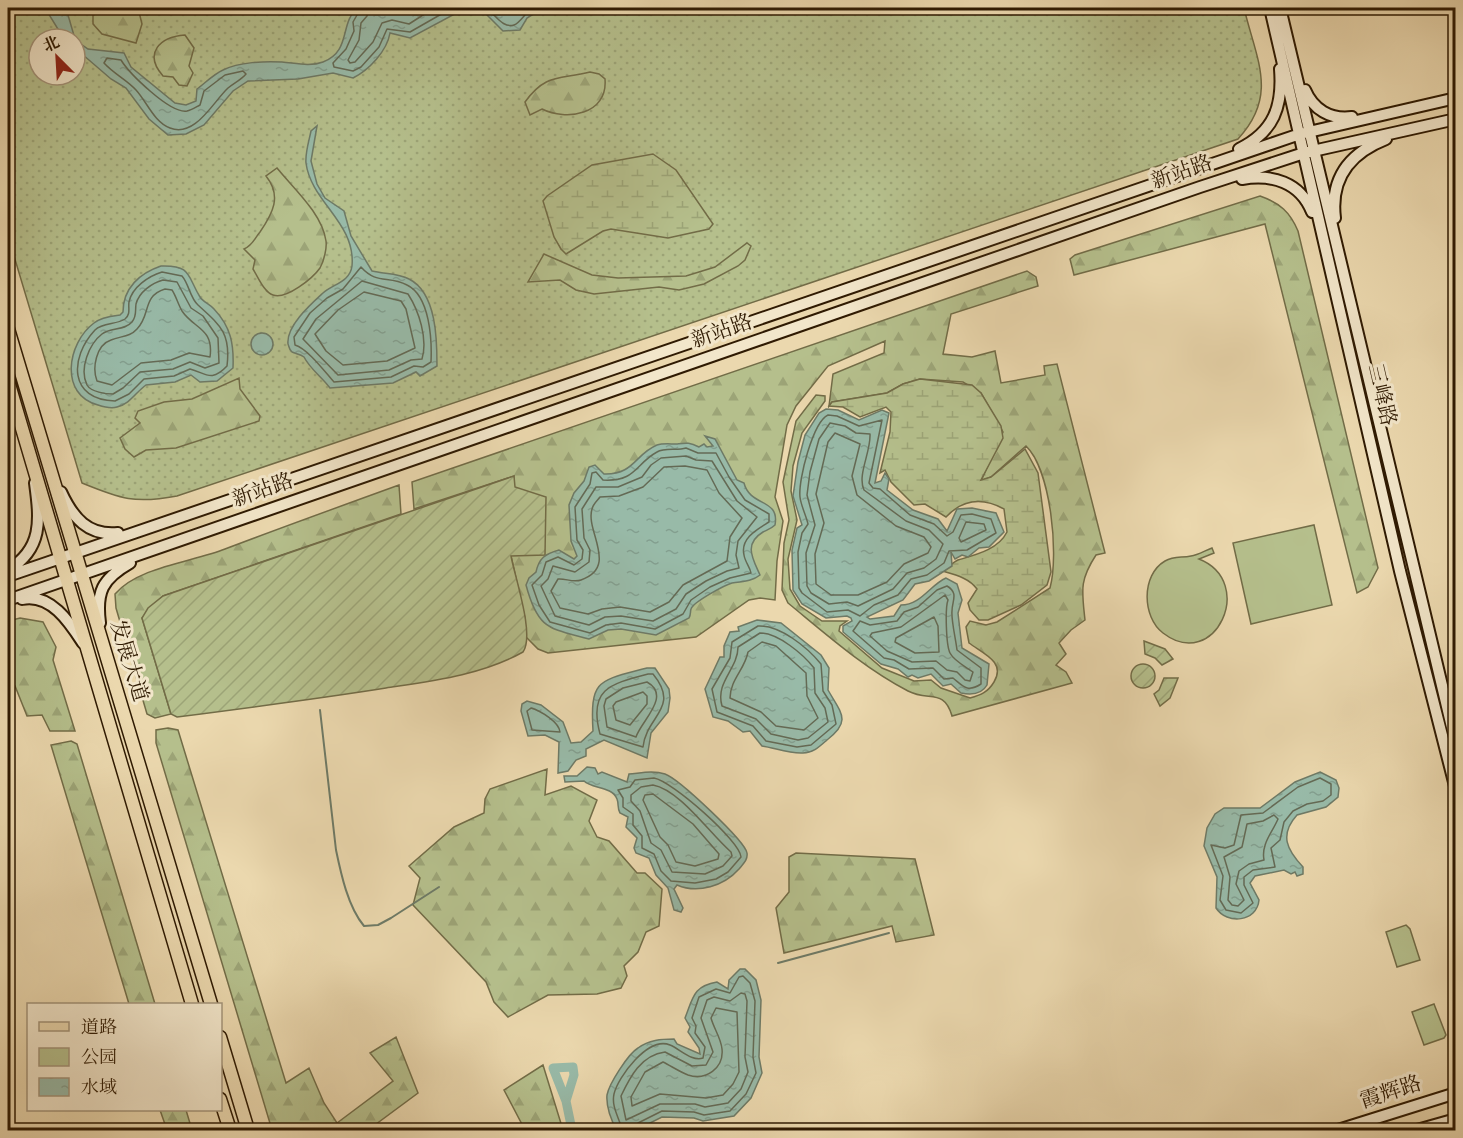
<svg xmlns="http://www.w3.org/2000/svg" width="1463" height="1138" font-family="Vollkorn,'Noto Serif SC',serif">
  <defs>
    <pattern id="grass-dots" width="8" height="8" patternUnits="userSpaceOnUse" patternTransform="scale(1.5)"><rect width="8" height="8" fill="#b5bf8c"/><path d="M2 2h.1M6 6h.1" fill="none" stroke="#9ca477" stroke-width="1.8" stroke-linecap="round"/></pattern>
    <pattern id="forest-firs" width="22" height="20" patternUnits="userSpaceOnUse" patternTransform="scale(1.5)"><rect width="22" height="20" fill="#b5bf8c"/><path d="M5 1l3.5 6h-7zM16 11l3.5 6h-7z" fill="#9ca477"/></pattern>
    <pattern id="wetland-marsh" width="20" height="14" patternUnits="userSpaceOnUse" patternTransform="scale(1.5)"><rect width="20" height="14" fill="#b5bf8c"/><path d="M1 5h8M5 5V1M11 12h8M15 12V8" fill="none" stroke="#9ca477"/></pattern>
    <pattern id="garden-furrows" width="10" height="10" patternUnits="userSpaceOnUse" patternTransform="scale(1.5)"><rect width="10" height="10" fill="#b5bf8c"/><path d="M-1 1l2-2M0 10L10 0M9 11l2-2" fill="none" stroke="#9ca477"/></pattern>
    <pattern id="water-ripples" width="26" height="14" patternUnits="userSpaceOnUse" patternTransform="scale(1.5)"><rect width="26" height="14" fill="#98baa8"/><path d="M2 4q2-2 4 0t4 0M15 11q2-2 4 0t4 0" fill="none" stroke="#839f8f"/></pattern>
  </defs>
  <rect width="100%" height="100%" fill="#ebd8ae"/>
  <filter id="stains"><feTurbulence type="fractalNoise" baseFrequency=".00333" numOctaves="4"/><feColorMatrix values="0 0 0 0 .2 0 0 0 0 .09 0 0 0 0 .02 0 0 0 .5 -.17"/></filter>
  <radialGradient id="worn" r=".72"><stop offset=".6" stop-color="#630" stop-opacity="0"/><stop offset="1" stop-color="#630" stop-opacity=".3"/></radialGradient>
  <path fill="url(#grass-dots)" stroke="#726c47" stroke-width="1.5" fill-rule="evenodd" d="M8 8H1244C1256 59 1279 95 1238 139L177 496C135 504 121 499 82 483L8 236ZM39 39H75V75H39Z"/>
  <path fill="url(#forest-firs)" stroke="#726c47" stroke-width="1.5" d="M114 8H138L142 24 136 43 102 34 93 24V15Z
    M185 35 194 48 189 66 193 73 187 86 179 85 173 77 163 76C143 53 160 37 185 35Z
    M590 72 599 74 605 79C608 115 566 121 542 109L530 115 525 102C546 73 559 80 590 72Z
    M277 168C293 188 322 213 326 241 327 248 324 261 320 268 313 278 286 300 273 295 264 292 258 277 253 269L255 260 244 249C253 245 254 239 260 232 273 213 282 196 266 176Z
    M1260 196C1280 203 1290 212 1298 231L1378 568 1368 587 1357 593 1265 224 1074 275 1070 259 1075 255Z
    M747 243 751 246 745 260 738 266 704 284 679 290 659 287 594 294 576 290 560 280 528 282 544 254 592 275 618 278 686 276 715 267Z
    M1027 271 1036 277 1038 286 951 314 943 354 972 357 995 351 1001 383 1045 375 1044 366 1057 364 1105 553 1096 555C1079 581 1082 591 1085 620L1071 630 1059 643 1066 654 1056 665 1066 672 1072 683 952 716C944 688 929 702 908 691 864 668 827 635 788 603L782 590 784 543 789 520 783 482 796 421 816 395 825 396V401L802 433 793 466 791 491 797 520 788 559 790 589 800 606 822 621H847L840 626 839 631 882 668 914 681 931 680 941 688 970 698C981 695 988 692 994 682 1006 662 984 654 969 643L966 627 970 621 986 625 997 622 1050 588C1059 555 1051 470 1026 446L991 477 981 481 1003 432 981 393 963 382 920 379 903 384 887 393 832 402 829 406 833 374 884 353 885 341 828 366 796 406 787 425 775 497 783 521 777 561 775 600 760 598 749 600 696 637 548 653 538 649 526 637 525 618 511 556 514 476 414 509 412 482Z
    M239 378 240 389 260 416 259 421 176 448 146 450 134 457 125 449 120 438 140 423 135 418 138 411 164 402 192 399Z
    M399 485 401 514 163 596 142 618 171 714 155 718 147 714 116 608 115 594C138 567 192 562 225 549 283 527 341 506 399 485Z
    M20 618 43 622 56 647 53 660 75 731H50L42 715 27 716 15 686 8 688V621Z
    M168 728 178 730 286 1083 309 1068 324 1103 337 1123 393 1081 370 1053 396 1037 418 1093 368 1130H272L156 743V730Z
    M71 741 77 744 155 1004H129L51 745Z
    M547 769 545 795 571 786 597 800 589 821 597 837 609 841 637 873H645L662 889 659 926 646 932 638 952 624 966 627 976 621 988 597 994 548 995 508 1017 494 1002 486 982 413 905 420 878 409 866 454 827 484 813 485 799 490 789Z
    M796 853 915 859 934 935 896 942 892 926 784 953 776 908 789 892V857Z
    M543 1065 563 1130H525L504 1090Z
    M160 1110H186L192 1130H167Z"/>
  <path fill="url(#wetland-marsh)" stroke="#726c47" stroke-width="1.5" d="M653 154 676 170 713 224 709 229 668 238 611 229 603 231 566 254 561 249 554 237 543 201 547 196 592 165Z
    M920 379 972 385 981 393 1001 426 1003 438 981 480 991 477 1025 449 1038 473 1051 572 1047 585 1021 605 988 620H979L970 610 968 603 977 589C969 578 956 575 942 571 948 568 953 562 958 560 975 555 998 550 1007 532L1004 509C982 497 963 499 946 517L925 504 914 505 891 482 885 470 880 473 890 432 891 412 886 407 860 417 843 407 829 406 832 402 887 393 903 384Z"/>
  <path fill="#b5bf8c" stroke="#726c47" stroke-width="1.5" d="M1314 525 1332 605 1251 624 1233 543Z
    M1212 548 1214 553 1199 559C1257 582 1215 673 1163 633 1142 617 1141 575 1165 561 1174 556 1181 558 1191 556 1198 555 1206 550 1212 548Z
    M1406 925 1410 929 1420 960 1397 967 1386 932Z
    M1434 1004 1446 1035 1444 1038 1424 1045 1412 1012Z"/>
  <path fill="url(#garden-furrows)" stroke="#726c47" stroke-width="1.5" d="M514 476 515 487 546 497 545 555 511 556C515 578 535 635 523 652 482 675 432 681 386 688 317 699 247 708 177 717L171 714 142 618 148 608 163 596Z
    M1144 641 1165 649 1173 659 1162 665 1155 658 1145 654Z
    M1131 676a12 12 0 1 1 24 0a12 12 0 1 1-24 0Z
    M1164 678H1178L1170 698 1160 706 1154 694 1159 690Z"/>
  <path fill="url(#water-ripples)" stroke="#6e7a66" stroke-width="1.5" d="M45 8H66L75 39H64Z
    M358 8H543L527 18 520 30 503 31 486 14 462 10 410 38 390 33C387 51 369 70 353 78L333 73 298 79 248 81 233 91 204 125 186 134 168 135 149 119 126 88 111 79 75 48V40L88 49 124 53 131 67 175 103 186 105 196 101 197 89C205 83 214 74 223 70 239 62 265 61 282 62 295 63 310 67 323 62 352 51 339 22 358 8Z
    M317 126 311 161 317 184 325 198 344 211 351 236 372 271C384 274 398 273 409 279 437 293 437 341 437 366L420 376 416 372 393 383 330 388C322 377 310 369 304 357 300 354 296 354 292 352 289 350 289 346 288 344 286 326 311 304 323 293 333 284 350 282 352 266 356 223 311 202 306 163 305 153 309 141 311 131Z
    M161 266C192 265 187 276 200 297 203 302 210 304 214 309 231 327 234 344 233 368L217 381 200 382 191 375 175 382 146 385C136 392 130 404 117 407 111 409 104 407 98 405 59 395 67 343 94 323 101 317 112 316 120 315L123 312C123 288 140 273 161 266Z
    M251 344a11 11 0 1 1 22 0a11 11 0 1 1-22 0Z
    M826 409 838 410 859 420 882 410 889 413 875 483 881 481 885 473 889 479 887 490 913 510 938 519 947 531 957 509 972 508 996 513 1004 532 989 547 979 548 968 557 962 555 955 559 951 552 952 566 929 581 915 584 903 600 867 617 870 619 894 616 901 605C921 605 930 585 946 578L957 584 962 600 958 613 962 648 989 664 987 685C982 694 971 695 961 693L951 684 943 686 931 674 918 678 912 675 908 677 898 669 881 664 843 632V626L852 621 851 618 847 616 826 618 802 604 793 590 792 550 797 528 802 525 793 496 798 462 805 435 819 413Z
    M705 436 715 439 737 480 744 483C750 507 780 498 775 525 771 529 767 530 763 532 743 544 753 559 760 575 751 582 743 581 732 583 725 585 693 602 691 609 690 612 691 615 689 618L656 635 621 629 608 630 589 639C549 628 538 630 526 585L529 578 536 572C539 558 545 554 559 550L574 559 577 556 571 541 569 505 574 493 584 481 589 467 595 465 604 474C634 475 635 454 657 445 663 443 670 444 676 444 686 443 689 442 699 447L704 444 707 447 713 446Z
    M757 620 781 623 821 655 829 668 828 690C841 713 852 721 827 740 819 747 813 753 803 753 790 754 775 748 762 746L750 731 743 732 728 721 713 717 705 689 720 657H724V646L730 632 739 631 738 627Z
    M647 668H655L669 689 670 698 668 712 651 733 647 758 604 740 586 749V756L576 760 568 771 558 773 559 742 545 735 528 736 521 711 522 704 527 701 541 705 563 722 571 743 581 742 593 731C590 679 598 681 647 668Z
    M587 767 595 768 598 774 602 772 627 782 629 774C641 773 653 770 665 774 679 779 745 841 747 853 748 860 743 864 739 869 724 886 698 894 677 885L674 889 683 908 681 912 674 910 668 888 656 875 649 858 636 853 634 848 637 838 626 827 628 817 620 813C617 808 619 804 617 799 612 786 592 789 584 781L565 782 564 776H577Z
    M1320 772 1336 780 1339 788 1338 797 1326 807 1297 815C1279 835 1287 850 1303 867V874L1297 876 1295 872 1291 874 1284 870 1255 876 1250 883 1259 900C1257 922 1227 925 1216 908L1217 877 1204 846 1207 828 1215 814 1224 808H1260L1295 782Z
    M740 969H745L756 980 761 1000 759 1057 762 1073 751 1098 734 1116 703 1121 694 1118 662 1117 636 1130H617C611 1121 606 1106 607 1095 609 1084 628 1054 638 1048 649 1040 661 1039 674 1039L677 1044 700 1054 699 1048 688 1032 690 1027 685 1018C693 998 693 986 717 982L728 989 729 980Z"/>
  <g fill="none" stroke-linecap="round" stroke-linejoin="round">
    <path stroke="#646a55" stroke-width="1.5" d="M361 8 353 22 354 31 346 49 333 63 334 67 353 71 361 67 379 47 387 29 410 32 452 8
      M369 8 367 16 361 23 359 40 348 60 350 63 355 62 373 42 382 23 392 20 409 24 434 8
      M485 8C494 12 502 29 514 25 520 23 526 12 532 8
      M107 58 121 60C129 73 170 114 187 111 191 110 196 107 200 105L204 91 225 75 243 71 246 74C241 80 234 83 228 88 213 102 195 138 170 128 154 122 147 102 136 90 127 80 114 74 104 63Z
      M361 267C377 285 388 275 407 285 430 296 432 340 431 362L423 367 414 366 391 377 334 382C325 372 308 349 295 345L294 337 310 313 327 298 343 289Z
      M162 272 182 276C189 284 190 298 198 305 220 325 231 333 227 366 211 383 206 373 190 369L174 376 144 379 129 394 115 401C69 400 69 358 95 330 103 322 116 325 125 319 131 314 128 308 129 302 132 287 149 276 162 272Z
      M163 280 177 282 191 308 203 316 218 338 219 363 205 368 190 362 173 369 140 372 123 388 113 394C106 394 91 392 87 385 79 369 89 344 102 334 111 327 124 331 132 322 137 316 135 311 136 304 139 292 152 283 163 280Z
      M362 281 408 294C419 311 428 339 422 359L411 360 389 370 338 375 303 339 316 319Z
      M165 289 172 290C176 296 178 304 182 311 194 329 214 328 210 357L189 353 171 360 141 363 112 385 97 381C92 368 96 345 111 340 121 336 130 337 137 329 151 315 142 296 165 289Z
      M364 292 401 301 406 309 415 348 387 361 343 365 326 351 315 334 338 310Z
      M828 415 837 416 859 426 882 420 869 483 873 488 880 489 910 515 934 524 947 536 953 532 961 515 972 514 991 519 996 533 967 550 949 551 944 563 927 575 911 579 898 595 874 605 860 616 848 610 827 612 802 593 799 588 798 552 802 533 808 524C806 515 801 506 800 497 798 480 813 422 828 415Z
      M830 423 845 426 856 433 870 434C871 452 857 475 864 490L906 521 929 530 943 544 936 559 924 568 907 573 893 589 858 606 847 602 829 604 811 593 807 586 806 553 815 525 807 495 810 472 819 439Z
      M835 433 860 444 852 476 857 495 896 526 924 537 931 547 928 553 904 564 887 582 858 595H831L816 584 815 554 824 523 816 494 828 442Z
      M686 448 698 453H716L729 477 745 500 769 514V522C758 529 740 538 744 555 745 562 750 567 751 573L730 578 710 587 691 600 683 614 655 629 621 623 606 625 590 633 550 622 539 605 532 585 542 575 546 562 558 557 574 565 582 559 583 550 577 540 575 507 590 484 592 473 596 472 603 480C636 482 635 464 657 452 665 447 677 451 686 448Z
      M686 456 696 460 712 461 737 501 757 517 738 541 736 555 739 568 727 571 706 581 686 594 676 609 653 621 621 616 605 617 589 625 555 616 541 586 548 579 553 566 575 572 589 562 590 550 584 538 582 509 596 487H618L642 477 651 465 661 458Z
      M685 466 707 470 719 493 742 518 730 537 727 561 683 585 669 602 650 612 620 607 602 609 588 614 560 608 551 591 558 579C565 578 573 583 581 580 619 567 585 531 592 509 593 504 597 501 600 497L619 496 643 487 664 467Z
      M966 522 984 524 986 530 961 542 959 538Z
      M947 586C959 593 952 601 952 611 951 620 956 640 957 650L981 668V684C967 693 963 686 953 678L944 679 933 668 909 669 894 660 884 658 853 631 860 621 870 625 897 621 904 612 918 607 937 590Z
      M945 595 948 600C945 608 946 645 950 653 954 661 966 667 973 672L970 681 965 680 957 672 947 670 936 661 912 662 887 651 870 636 872 633 901 627Z
      M934 617 938 626 939 652 915 653 895 642 896 638Z
      M758 626C780 625 807 647 821 664L823 691 832 705 836 724 811 745 797 747 766 741 753 726 717 712 712 689 730 658 732 642Z
      M760 633C778 633 803 654 814 668L815 693 825 708 828 722 808 738 798 740 771 734 756 719 722 706C715 682 738 669 738 647Z
      M762 642 776 646 806 673 807 696 818 718 804 730 776 726 761 712 730 698C730 680 745 669 748 652Z
      M648 674H653C681 708 646 716 643 747L600 734C588 689 610 684 648 674Z
      M647 682C672 696 641 721 636 737L607 727 604 706 606 699 623 688Z
      M643 692 647 696V704L630 725 616 720 613 706 616 702Z
      M531 708C541 711 559 722 560 732L532 730 527 711Z
      M654 778C672 781 740 841 741 857L728 872 716 879 695 883 671 881 661 871 654 854 642 848V836L633 825V814L623 807V798L618 790 630 787 635 780Z
      M1320 778 1331 784V795L1323 801 1307 804 1293 811 1284 822 1280 840 1271 848 1275 867 1253 870 1244 877V885L1253 903 1241 913 1226 910 1220 900 1223 876 1211 845 1225 848 1234 845 1241 815 1263 813 1298 787Z
      M653 785C680 790 710 834 731 852L732 856 723 866 705 874 672 872 661 850 651 843 640 811 631 801V795L641 787Z
      M653 794 693 824 719 854 718 859 695 866 676 862 668 845 660 837 643 800 645 795Z
      M1274 815 1278 819C1272 833 1261 844 1264 860L1249 864 1239 871 1236 884 1244 900 1238 906 1232 905 1228 900 1230 877 1224 857 1242 847 1247 824 1263 821Z
      M741 993 745 994 747 1001 745 1057 748 1072 741 1089 728 1103 705 1107 695 1104H660L626 1120 621 1096C630 1077 641 1055 665 1052L692 1066 706 1065 713 1052 701 1018 707 1000 714 997 730 1001Z
      M716 1008 737 1012 739 1072 733 1084 723 1095 706 1098 660 1094 632 1106 631 1097 645 1072 663 1062C671 1066 680 1072 688 1075 706 1081 724 1068 722 1049 721 1038 714 1029 711 1018Z
      M622 1130C620 1119 611 1107 614 1094 618 1077 648 1036 670 1045 680 1049 692 1062 703 1058L705 1047 695 1033 696 1026 692 1018 699 997 716 989 730 993 739 977 743 976 750 983 755 1001 753 1057 756 1073 746 1094 730 1111 704 1115 694 1112 662 1111 638 1123 635 1130"/>
    <path stroke="#6e7a66" stroke-width="2" d="M320 710 336 850C341 874 348 907 364 926L378 925 391 918 439 887
      M778 963 889 933"/>
    <path stroke="#98baa8" stroke-width="9" d="M566 1101 574 1075 573 1067 553 1068 566 1101 572 1130"/>
    <defs>
      <path id="secondary" d="M1270 8 1400 571 1456 790
        M1280 8 1456 744
        M1305 90C1313 109 1330 120 1352 117
        M1239 149C1274 132 1283 106 1280 69
        M1242 179C1272 174 1300 182 1312 212
        M1335 218C1330 178 1350 153 1386 139
        M61 492C73 518 88 536 118 533
        M8 570C43 549 40 520 35 483
        M8 576 1300 134 1456 98
        M22 599C51 593 70 623 83 643
        M8 600 1200 187 1304 153 1456 119
        M100 623C96 592 102 579 130 563
        M1338 1130 1456 1093
        M1417 1130 1456 1119"/>
      <path id="primary" d="M8 329 211 1004
        M8 381 192 1004
        M220 1037 248 1130
        M220 1099 230 1130"/>
    </defs>
    <use href="#secondary" stroke="#2f1a02" stroke-width="14"/>
    <use href="#primary" stroke="#2f1a02" stroke-width="15"/>
    <use href="#secondary" stroke="#f2e6ca" stroke-width="10"/>
    <use href="#primary" stroke="#ebd8ae" stroke-width="12"/>
  </g>
  <g text-anchor="middle" dominant-baseline="central" stroke-width="6" stroke-linejoin="round" paint-order="stroke">
    <g font-size="21" fill="#2f1a02" stroke="#f2e6ca">
      <text transform="translate(1182 173) rotate(-19)">新站路</text>
      <text transform="translate(722 332) rotate(-19)">新站路</text>
      <text transform="translate(1381 395) rotate(77)">三峰路</text>
      <text transform="translate(263 491) rotate(-19)">新站路</text>
      <text transform="translate(128 661) rotate(73)">发展大道</text>
      <text transform="translate(1391 1093) rotate(-18)">霞辉路</text>
    </g>
  </g>
  <rect width="1463" height="1138" fill="none" stroke="#ebd8ae" stroke-width="30"/>
  <rect x="9" y="9" width="1445" height="1120" fill="none" stroke="#2f1a02" stroke-width="3"/>
  <rect x="15" y="15" width="1433" height="1108" fill="none" stroke="#2f1a02" stroke-width="1.5"/>
  <rect x="27" y="1003" width="195" height="108" fill="#f2e6ca" stroke="#a4947a" stroke-width="1.5"/>
  <rect x="39" y="1022" width="30" height="9" fill="#ebd8ae" stroke="#a4947a" stroke-width="1.5"/>
  <text x="81" y="1033" font-size="18" fill="#2f1a02">道路</text>
  <rect x="39" y="1048" width="30" height="18" fill="#b5bf8c" stroke="#a4947a" stroke-width="1.5"/>
  <text x="81" y="1063" font-size="18" fill="#2f1a02">公园</text>
  <rect x="39" y="1078" width="30" height="18" fill="url(#water-ripples)" stroke="#a4947a" stroke-width="1.5"/>
  <text x="81" y="1093" font-size="18" fill="#2f1a02">水域</text>
  <g transform="translate(57 57) rotate(336)"><circle r="28" fill="#f2e6ca" stroke="#a4947a" stroke-width="1.5"/>
  <path d="M0-4.5L10 22L0 15L-10 22Z" fill="#8f2418"/>
  <text y="-9" font-size="16" font-weight="bold" text-anchor="middle" fill="#2f1a02">北</text>
  </g>
  <rect width="100%" height="100%" filter="url(#stains)"/>
  <rect width="100%" height="100%" fill="url(#worn)"/>
</svg>
